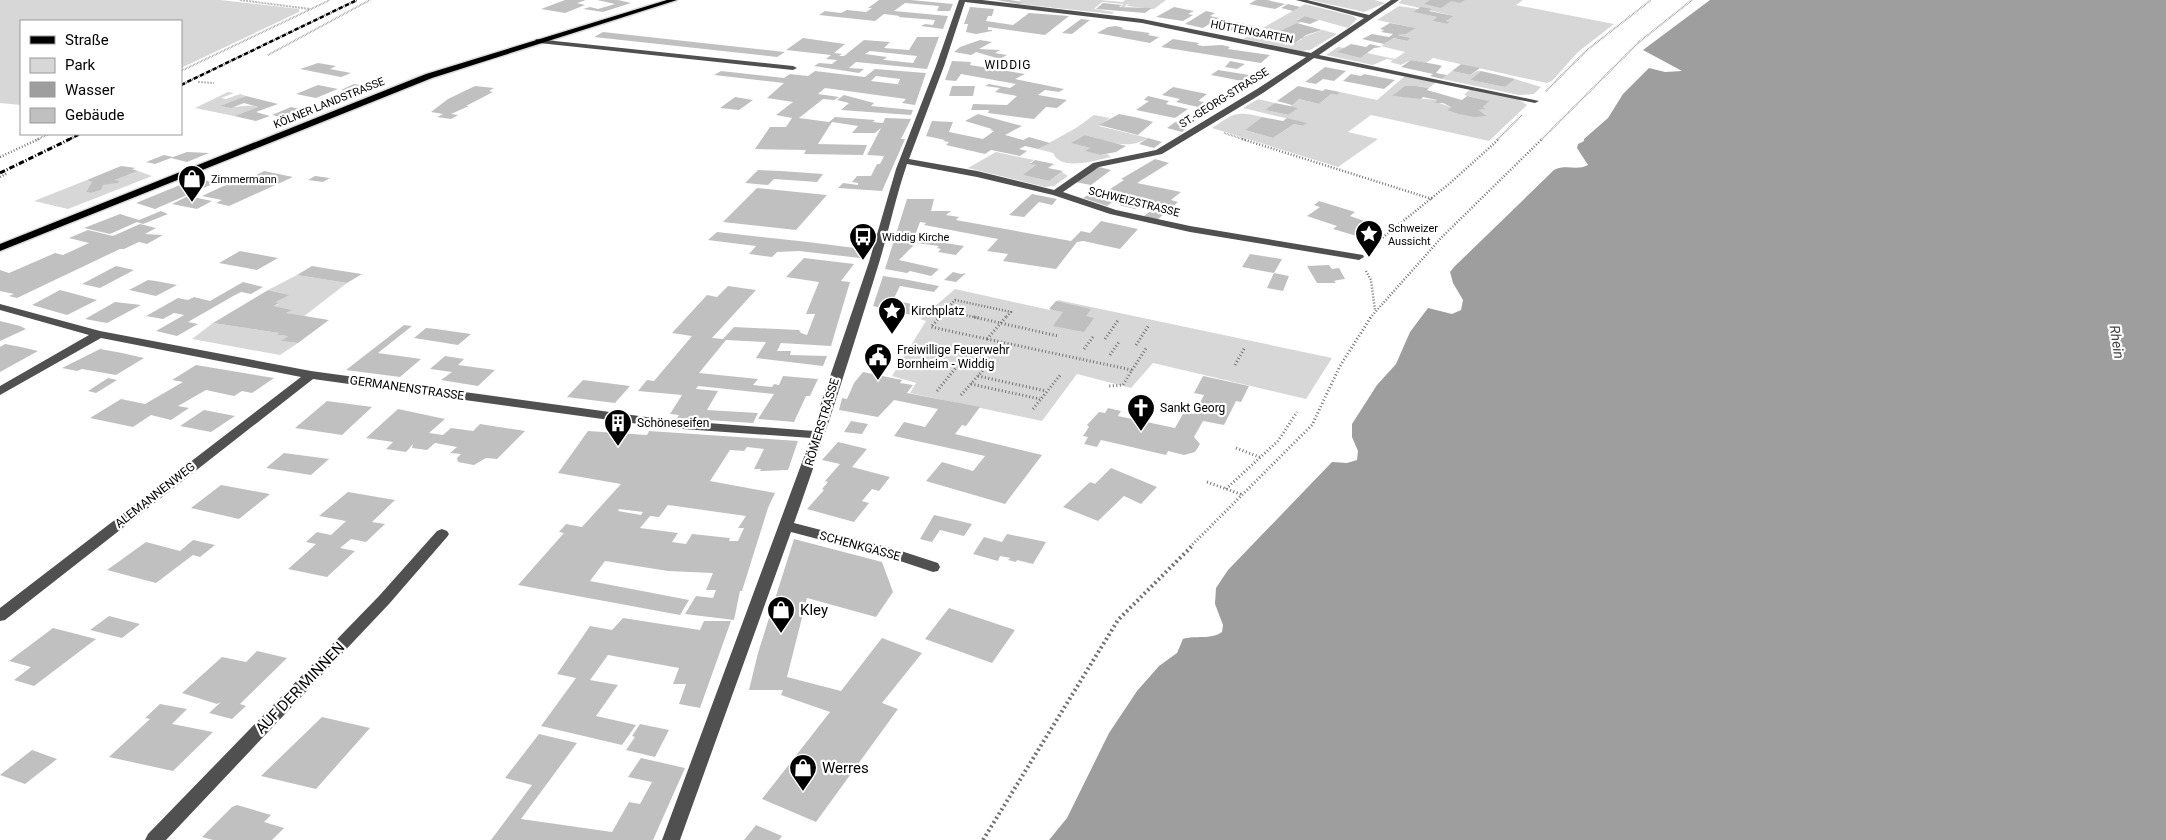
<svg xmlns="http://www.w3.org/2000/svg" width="2166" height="840" font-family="Roboto,sans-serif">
  <rect width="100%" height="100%" fill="#fff"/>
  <path fill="#d7d7d7" d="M0 0H220L299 9V12L181 68V21H21V105L0 103Z
    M1019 0H1100L1123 2 1125 0H1166L1154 9 1127 6 1129 3 1124 7H1121L1123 4 1102 2 1094 9 1114 12 1112 14 1019 4 1022 2Z
    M1310 0H1374L1386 3 1364 12Z
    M1402 0H1523L1516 5 1614 24 1578 52 1552 81 1547 83 1433 58 1426 63 1411 60 1401 65 1390 62 1393 60 1387 59 1373 65 1326 55 1338 47 1345 48 1338 52 1360 58 1367 53 1395 59 1405 52 1381 46 1394 38 1407 41 1411 38 1398 35 1406 34 1415 28 1377 20 1399 6 1418 9 1414 12 1437 17 1432 21 1447 24 1449 22 1446 21 1454 16 1398 3Z
    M1305 4 1353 16 1357 19 1348 28 1305 16 1297 20 1301 22 1270 36 1295 43 1302 39 1300 38 1323 30 1337 34 1310 50 1301 51 1243 39Z
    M1452 71 1470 75 1477 71H1481L1470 80 1505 87 1515 79 1541 87 1534 94 1519 95 1442 79Z
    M1405 76 1436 82 1429 88C1415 85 1403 85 1393 96L1437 100 1436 102 1451 107 1448 110C1461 114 1472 117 1486 115L1479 110 1485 109 1483 107 1488 101 1464 95 1470 89 1518 99 1527 105 1489 141 1371 115 1348 132 1378 139 1338 167 1212 128C1235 113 1235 111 1262 117L1245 130 1273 138 1294 124 1303 126 1306 123 1243 108 1258 99 1275 103 1266 110 1288 115 1297 108 1290 106 1299 99 1319 104 1331 94 1337 95 1340 92 1377 100Z
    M228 92 234 93 221 98 226 99 240 94 246 96 221 106C236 110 241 103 258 107L234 116 195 108Z
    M1094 115 1110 118 1099 126 1148 138C1127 151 1108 141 1085 135L1072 143 1090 148 1086 151 1100 155 1107 154 1111 157C1096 160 1061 172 1053 153L1038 149 1076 128Z
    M996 152 1034 160 1030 163 1036 165 1024 175 1049 181 1062 172 1068 176 1054 186 1045 187 968 168Z
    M138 171 152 176 68 209 34 201 87 180 92 182 86 192 91 193 100 190 103 185 119 181 115 180Z
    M297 275 347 283 303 317 286 313 291 310 274 306 279 304 276 302 288 295 268 290Z
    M955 289 1050 310 1058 300 1332 358 1306 399 1153 363 1131 388 1077 374 1042 421 910 393 916 383 892 376 926 321 920 319Z
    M213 323 279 333 278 335 288 336 282 341 298 343 280 355 192 339Z"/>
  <path fill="#9e9e9e" d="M1710 0H2166V840H1049L1067 818 1109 733 1137 691 1159 666 1177 653 1183 639C1195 635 1211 640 1222 632L1223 625 1215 604 1216 588 1228 570 1332 462 1347 463 1357 460 1358 451 1352 437V424L1377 385 1396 364 1410 332 1428 308 1452 314 1461 310 1463 300 1453 283 1450 272 1454 267 1554 170C1566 164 1577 171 1588 165L1577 148 1578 144 1584 141V139L1608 118 1623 94 1649 68 1665 72 1682 71 1643 50Z"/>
  <path fill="#c0c0c0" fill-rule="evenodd" d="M565 0H586L577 3 585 5 565 13 541 9Z
    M597 0H618L631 3 603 12 583 9 590 7 598 9 615 4Z
    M879 0H911L953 4 950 11H937L939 6 905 3 894 11 948 16 943 29 921 26 925 24 933 25 935 20 898 17 900 16 884 14 875 21 819 15 825 11 841 13 847 10 866 12 872 8H868Z
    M996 0H1010L1023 2 1019 4Z
    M1256 0H1267L1285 4 1275 9 1249 4Z
    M1430 0H1465L1460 3 1451 1 1441 8 1424 4Z
    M1103 3 1122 5 1119 7 1152 8 1145 13 1096 9Z
    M1288 4 1300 7 1293 11 1281 8Z
    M970 7 994 9 992 16H988L986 21 1013 25 1029 13 1069 16 1045 35 988 27V30H992V31L976 34 966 32 968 24H964Z
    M1174 7 1194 11 1188 14 1193 15 1183 21 1156 17Z
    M1421 7 1432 9 1429 11 1454 16 1446 21 1450 22 1447 24 1432 21 1437 17 1413 12Z
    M1206 11 1215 13 1210 16 1219 18 1203 28 1185 24Z
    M1305 16 1319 20 1310 24 1296 21Z
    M1081 19 1090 20 1072 34 1062 33Z
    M1235 22 1255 26 1243 33 1226 29Z
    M1297 23 1322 30 1306 35 1295 43 1270 36Z
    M1390 23 1416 28 1406 34 1398 35 1411 38 1407 41 1394 38 1384 44 1362 39 1372 34 1389 37 1393 34 1381 32 1384 30 1380 29Z
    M1116 26 1124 28 1121 29 1150 33 1148 35 1159 37 1150 43 1097 33 1108 27Z
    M603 32 785 52 777 57 594 37Z
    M917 37H939L927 69 856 62 849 68 864 69 859 73 814 66 819 63 832 64 837 60 826 59 831 55 786 50 803 38 845 44 834 53 842 54 839 56H844L864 40 890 42 884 48 909 50ZM870 51 880 52 917 56 913 63 885 60H883L887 57 865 54Z
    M1173 39 1199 43 1197 45 1203 46 1222 45 1230 47 1228 49 1270 55 1261 63 1161 47Z
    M980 40 992 42 979 49 1000 50 995 53 1007 55 1000 59 976 52 971 55 954 52 960 47Z
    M1351 44 1366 47 1370 44 1382 47 1374 48 1360 58 1337 52Z
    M1411 60 1439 65 1442 66 1436 73 1447 75 1442 79 1430 76 1433 74 1401 67Z
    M952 61 971 62 970 65 1025 74 1015 79 1064 89 1059 92 1045 90 1038 95 1067 100 1057 108 1046 107 1034 119 988 113 989 110H971L973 104 1007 105 1017 96 995 92 1000 88 985 86 989 84 1010 88 1016 84 961 74 956 81 945 80Z
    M1230 61 1245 64 1237 69 1225 67Z
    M318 63 336 66 330 69 351 73 341 77 300 69Z
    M1461 64 1480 68 1470 75 1452 71Z
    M1325 67 1346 71 1334 81 1323 79 1316 84 1305 82Z
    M875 69 926 73 915 105 902 103 906 99 825 88 818 94 839 97 834 100 823 99 799 118 829 122 835 117 875 120 873 122 883 123 885 118 911 119 901 139H905L882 191 838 188 843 183 858 185V183L852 182 857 176H871L877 164H880L884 156 867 155 881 128 875 133H852L858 126 832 122 818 144 867 145 863 155 804 154 806 150 755 149 770 127H786L792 118 776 115 793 102 767 98 784 83 714 75 721 71 784 78 790 74 808 76 815 71 865 77ZM876 76 900 79 898 84 904 85 871 81Z
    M1218 70 1249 75 1242 81 1211 75Z
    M1481 71 1515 79 1505 87 1470 80Z
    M1351 74 1361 76 1364 74 1395 80 1384 89 1343 81Z
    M354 84 366 86 353 92 341 90Z
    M318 85 338 89 316 98 296 94Z
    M475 86 494 88 489 91 493 92 466 106H469L451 114 458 115 451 119 437 117 443 114 431 112 448 99Z
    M952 86H975L973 96H949Z
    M1298 86 1323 91 1325 89 1340 92 1337 95 1331 94 1319 104 1299 99 1292 105 1277 101Z
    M1405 86H1416L1429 88 1427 90 1462 100 1467 96 1489 101 1483 107 1486 109 1479 110 1487 116 1474 117 1459 114 1447 110 1451 107 1443 103H1435L1437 100 1423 97 1421 99 1392 96Z
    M1173 87 1207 94 1198 101 1204 102 1198 107 1176 102 1180 99 1162 95Z
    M844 95 874 103 871 106 913 110 911 115 841 110 849 103 837 100Z
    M246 96 278 104 256 112 270 116 256 121 234 116 258 107 244 103 231 108 220 106Z
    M1148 96 1169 101 1166 104 1188 109 1175 118 1136 110 1149 101 1144 100Z
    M735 97 753 100 739 110 720 108Z
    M1275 103 1290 106 1298 108 1288 115 1265 110Z
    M291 107 305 110 286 118 272 115Z
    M978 114 1022 126 1005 135 1023 140 1029 137 1050 143 1038 149 1025 146 1019 149 1027 151 1020 156 991 150 985 154 946 145 949 142 943 141 945 140 926 136 932 121 953 122 949 132 983 139 994 131 990 130 992 129 965 121Z
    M1119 114 1139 118 1153 122 1138 135 1099 125Z
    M1262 117 1283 121 1287 118 1307 123 1303 126 1294 124 1273 138 1245 130Z
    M1175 122 1189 126 1182 132 1167 128Z
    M1085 135 1126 146 1116 152 1100 155 1085 151 1090 148 1071 143Z
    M1148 138 1162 142 1154 148 1139 144Z
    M187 152 209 153 187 162 171 158 155 164 146 162 164 155 173 157Z
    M1155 159 1169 163 1137 183 1181 192 1171 200 1178 202 1157 220 1144 216 1157 206 1144 203 1135 209 1119 205 1129 198 1121 196 1107 206 1083 198 1091 193 1104 197 1111 192 1107 191 1124 180 1121 179Z
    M1035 160 1054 164 1048 168 1063 171 1049 181 1023 175 1036 165 1030 164Z
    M121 166 136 168 132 169 138 171 115 180 120 181 117 183 103 185 101 190 91 193 86 192 92 182 87 180Z
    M1099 167 1111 170 1091 185 1075 182Z
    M758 170 781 171 823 174 817 182 774 179 768 185 745 183Z
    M264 171 293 177 229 206 216 203 222 200 202 196 232 182 241 183Z
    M315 176 330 178 323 182 308 180Z
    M197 178 215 183 155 209 136 203Z
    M757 188 827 195 796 230 723 222Z
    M1032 194 1057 199 1052 205 1039 202 1024 217 1009 215Z
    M188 196 212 201 197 209 172 204Z
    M907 199H934L931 211H951L946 215 959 217 956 220 1071 241 1081 231 1090 233 1101 221 1138 229 1120 249 1083 241 1077 242 1056 269 1003 261 1008 254 987 251 998 239 924 225 926 223 920 222 914 238 964 246 956 255 938 252 941 249 937 248 939 246 916 243 899 260 939 269 931 276 910 271 907 273 885 269Z
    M1319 201 1355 212 1350 216 1376 225 1360 237 1333 229 1337 226 1307 216 1320 207 1314 205Z
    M161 211 168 214 143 224 137 222 110 234 84 228 120 214 139 220Z
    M140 224 156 228 145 234 163 235 147 244 139 242 124 249H120L17 298 9 296 14 294 0 291V270L9 273 55 253 63 255 89 243 69 238 88 230 113 236Z
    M717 232 808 242 863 249 860 258 799 251 777 252 772 257 749 254 756 246 708 240Z
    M240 251 278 258 257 270 219 263Z
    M1250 254 1282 259 1274 273 1242 267Z
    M804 258 854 264 841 281 850 282 831 346 781 343 777 351H791L790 355 827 356 823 366 756 358 766 342 726 340 699 373 758 379 753 385 772 387 774 384 779 385 783 376 818 379 810 396H806L794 422 758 419 774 394 698 386 696 389 718 391 707 410 758 413 753 423 677 418 679 415 670 414 682 395 638 391 647 380 654 381 692 336 672 333 707 295 717 297 728 286 756 290 712 338 723 339 734 327 799 330 801 333 807 335 815 314H806L819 282 786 277Z
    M1329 265 1332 269 1339 268 1345 279 1338 280 1334 281 1336 283H1317L1307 266Z
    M116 266 134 270 100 288 82 284Z
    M312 266 336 270 362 274 347 283 297 275Z
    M953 272 961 274 966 273 956 282 944 280Z
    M1274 273 1289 276 1283 291 1267 288Z
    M883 276 903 279 939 286 934 292 900 286 893 300 925 307 916 316 873 306Z
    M148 280 156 281 177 285 156 296 129 290Z
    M243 282 263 287 251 294 241 292 235 295 188 322 198 324 177 336 156 331 184 315 174 313 163 319 146 316 178 298 188 300 194 297 210 301Z
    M60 290 75 294 97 300 67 315 32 305Z
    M268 290 289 295 276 302 279 303 274 306 292 310 286 313 329 320 298 343 281 341 288 336 277 335 279 333 213 323Z
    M1056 301 1091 309 1086 316 1094 318 1084 332 1053 326 1063 312 1049 309Z
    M115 302 141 305 107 323 85 319Z
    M0 321 20 326 26 329 0 341Z
    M404 325 412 326 378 353 421 359 400 377 346 370Z
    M426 328 436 329 471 334 458 345 414 338Z
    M5 344 21 347 38 351 0 372V347Z
    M100 349 122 353 144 358 116 375 82 369 77 371 62 368Z
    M445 356 464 359 458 365 495 370 478 386 441 380 452 372 430 369Z
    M196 365 274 378 252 393 242 391 234 396 206 390 178 406 189 408 171 420 151 415 133 427 90 418 121 399 145 404 183 382 172 380Z
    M863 372 902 380 900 383 913 385 907 393 980 407 966 426 962 425 955 434 1042 455 1005 504 926 481 942 462 973 471 985 456 894 436 904 422 925 427 938 409 894 400 878 417 839 410 842 398 847 399 854 383Z
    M1203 376 1249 386 1241 402 1236 401 1224 425 1203 421 1194 437 1200 444 1195 452 1184 455 1168 451 1166 455 1101 440 1097 447 1084 444 1088 437 1083 436 1089 427 1087 425 1099 412 1105 413 1108 408 1121 411 1118 416 1175 428 1184 412 1194 414 1204 395 1194 393Z
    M108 378 117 380 96 393 88 391Z
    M583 380 630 386 615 403 567 397Z
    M327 401 372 407 342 435 295 428Z
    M398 409 445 419 429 433 443 435 451 428 473 431 480 424 525 431 497 459 486 458 474 465 458 462 457 458 461 454 450 453 457 447 435 443 427 450 412 448 413 444 406 452 386 449 393 442 366 438Z
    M204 410 235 416 211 432 180 426Z
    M851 421 868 424 862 434 844 432Z
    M588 431 647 435 649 431 798 441 788 470 760 471 761 469H754L764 449 747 447 744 451 730 450 710 481 775 493 768 508 742 591H740L734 620 685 614 696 596 713 598 716 590H706L713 573 668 571 605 561 590 581 689 600 680 615 518 585 564 533 559 532 566 524 582 527 621 484 558 473ZM668 505 746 516 738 528H744L738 541H729L730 538 692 534 686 544 672 542 678 533 640 528 650 516 659 517ZM619 509 643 512 641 515 618 511Z
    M838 442 867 449 852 467 890 477 879 491 872 489 862 501 869 503 854 522 807 509 824 490 822 489 828 482 825 481 840 464 822 460Z
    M284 453 329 459 311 475 266 468Z
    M1111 468 1157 487 1141 504 1124 496 1098 521 1063 507 1090 482 1095 484Z
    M221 485 270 494 239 519 191 508Z
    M348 492 395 500 372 522 385 524 366 542 351 539 340 548 355 551 327 577 288 569 316 544 306 542 317 532 331 535 346 521 319 516Z
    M934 515 960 521 972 524 964 536 940 530 932 542 920 539Z
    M1007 534 1046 542 1033 564 1017 560 1016 562 1008 560 1010 558 1000 556 998 561 973 554 984 537 1002 542Z
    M794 539 882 562 893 592 876 617 807 598 787 677 841 691 882 638 922 653 882 703 898 709 816 822 762 799 830 712 781 695 783 690H749L758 653Z
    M193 540 215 545 200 557 193 555 156 583 107 570 146 542 180 551Z
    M949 608 1015 630 992 663 925 639Z
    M109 616 140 624 122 638 90 630Z
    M623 618 700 630 704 621H731L700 708 679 704 686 684H673L679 668 608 655 590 680 618 685 596 716 636 725 622 745 541 726 576 678 557 674 590 626 612 630Z
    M53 628 96 639 34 686 14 680 31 667 9 661Z
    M257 651 287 658 240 704 246 706 232 719 209 713 221 702 217 704 182 693 222 657 246 662Z
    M160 704 187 709 172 724 213 732 173 771 109 757 150 719 145 718Z
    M322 717 370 728 316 789 261 776Z
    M640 724 669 730 655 757 626 750 635 737 632 736Z
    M539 734 577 743 521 819 612 832 629 802 640 804 652 782 628 777 641 758 685 768 653 840H491L532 785 505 778Z
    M32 750 57 759 25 784 0 775Z
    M237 805 271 815 264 822 284 828 272 840H213L202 837 232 807Z
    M756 825 782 836 779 840H744Z"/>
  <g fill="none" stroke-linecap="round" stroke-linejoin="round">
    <defs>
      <path id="major" d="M667 0H677L432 78 0 251V244L426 74Z"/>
    </defs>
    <use href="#major" stroke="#dbdbdb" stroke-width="3"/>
    <path stroke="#727272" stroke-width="2" stroke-dasharray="0.5 1" stroke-linecap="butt" d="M240 0 310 9
      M268 55 370 0
      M181 71 330 0
      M198 82 214 83
      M1546 91 1587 50 1651 0
      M1224 133 1246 140
      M36 140 49 134
      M1497 140 1522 115
      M1541 140 1639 42 1692 0"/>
    <path stroke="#727272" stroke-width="2.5" stroke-dasharray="1 2" stroke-linecap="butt" d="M1242 139 1432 199
      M0 157 39 139
      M0 177 8 173
      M1371 247 1449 184 1499 139
      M1366 271 1371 280 1375 310
      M946 311 979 318
      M939 318 955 300 1011 312 1005 318
      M1370 318 1442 237 1542 139"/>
    <path stroke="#727272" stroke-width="3" stroke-dasharray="1 2.5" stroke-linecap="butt" d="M940 317 931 327 987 339
      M974 317 1058 336
      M987 339 1132 370 1123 385 1109 386
      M987 339 1006 317
      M1105 339 1119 319
      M1136 345 1149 325
      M1084 349 1093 337
      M1110 355 1119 342
      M1235 365 1245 347
      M1132 370 1147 347
      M978 376 1046 391
      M971 384 1040 399
      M937 391 967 354
      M961 395 993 359
      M1033 409 1061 374
      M1236 448 1262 458
      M1207 482 1243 495
      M1226 489 1278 441 1297 412
      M1190 547 1312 425 1340 366 1371 317"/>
    <path stroke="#727272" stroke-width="4" stroke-dasharray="2 3" stroke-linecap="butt" d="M983 840 1118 620 1192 546"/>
    <path fill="#505050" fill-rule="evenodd" d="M959 0H982L1142 19 1311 53 1364 18 1296 0H1307L1369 15 1391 0H1399L1319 55 1539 101 1535 103 1314 58 1263 93 1162 154 1099 167 1063 192 1116 210 1190 226 1363 255 1364 257 1359 260 1190 232 1110 214 1053 195 977 177 907 164C896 196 889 230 879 263 852 350 825 437 794 523L898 550 938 563 940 567 938 571 933 572 894 559 791 532 680 840H662L811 438 668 428 313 379 5 620 0 621V608L301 377 101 338 0 395V386L89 335 0 310V304L100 331 311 371 668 420 814 431 821 403 869 262 896 169 936 66ZM965 2 1142 23 1306 57 1257 89 1156 150 1093 163 1054 190 977 171 909 159 944 66Z
      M536 39 793 66 797 68 793 70 539 43 535 41Z
      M442 529 447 531 449 534 447 537 389 604 166 840H145L148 834 379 596 437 531Z"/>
    <use href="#major" fill="#000" fill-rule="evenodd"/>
    <path stroke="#000" stroke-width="2.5" stroke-dasharray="4.5 1 0.5 1" stroke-linecap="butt" d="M181 85 357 0
      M68 140 80 134"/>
    <path stroke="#000" stroke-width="3" stroke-dasharray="5.5 2 1 2" stroke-linecap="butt" d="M0 173 70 139"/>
  </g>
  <defs>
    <symbol id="shop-pin" viewBox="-11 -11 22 30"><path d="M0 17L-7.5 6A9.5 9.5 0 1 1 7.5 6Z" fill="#000" stroke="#fff"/><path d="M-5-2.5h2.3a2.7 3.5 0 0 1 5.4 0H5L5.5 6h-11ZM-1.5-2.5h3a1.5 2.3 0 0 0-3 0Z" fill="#fff"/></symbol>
    <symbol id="sight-pin" viewBox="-11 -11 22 30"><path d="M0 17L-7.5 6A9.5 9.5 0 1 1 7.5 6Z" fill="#000" stroke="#fff"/><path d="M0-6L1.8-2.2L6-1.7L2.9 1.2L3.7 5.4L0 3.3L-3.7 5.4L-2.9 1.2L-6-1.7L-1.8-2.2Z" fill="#fff"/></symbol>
    <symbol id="bus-pin" viewBox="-11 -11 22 30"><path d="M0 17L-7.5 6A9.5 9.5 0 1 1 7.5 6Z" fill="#000" stroke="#fff"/><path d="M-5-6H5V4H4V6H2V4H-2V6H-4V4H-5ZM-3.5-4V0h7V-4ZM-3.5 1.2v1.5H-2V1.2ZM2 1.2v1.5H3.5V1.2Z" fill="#fff"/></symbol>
    <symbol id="civic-pin" viewBox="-11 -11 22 30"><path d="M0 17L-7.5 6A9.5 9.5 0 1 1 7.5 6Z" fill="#000" stroke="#fff"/><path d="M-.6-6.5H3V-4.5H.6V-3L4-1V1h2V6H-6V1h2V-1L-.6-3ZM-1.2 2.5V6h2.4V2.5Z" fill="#fff"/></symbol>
    <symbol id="church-pin" viewBox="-11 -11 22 30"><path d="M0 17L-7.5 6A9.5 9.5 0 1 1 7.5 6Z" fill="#000" stroke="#fff"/><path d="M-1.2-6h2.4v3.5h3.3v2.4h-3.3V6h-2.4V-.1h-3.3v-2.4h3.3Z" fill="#fff"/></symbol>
    <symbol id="building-pin" viewBox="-11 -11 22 30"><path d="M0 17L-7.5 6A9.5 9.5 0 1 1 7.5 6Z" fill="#000" stroke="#fff"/><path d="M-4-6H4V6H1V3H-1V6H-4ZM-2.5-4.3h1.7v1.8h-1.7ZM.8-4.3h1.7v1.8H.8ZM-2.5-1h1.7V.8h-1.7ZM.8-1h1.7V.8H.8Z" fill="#fff"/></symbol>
  </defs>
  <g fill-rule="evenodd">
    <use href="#shop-pin" x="176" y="163" width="32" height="43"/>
    <use href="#sight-pin" x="1353" y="218" width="32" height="43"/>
    <use href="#bus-pin" x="847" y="221" width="32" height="43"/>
    <use href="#sight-pin" x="876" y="295" width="32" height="43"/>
    <use href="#civic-pin" x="862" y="341" width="32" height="43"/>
    <use href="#church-pin" x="1125" y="392" width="32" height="43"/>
    <use href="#building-pin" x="602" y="407" width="32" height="43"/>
    <use href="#shop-pin" x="765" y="594" width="32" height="43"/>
    <use href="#shop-pin" x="787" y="752" width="32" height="43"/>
  </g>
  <g text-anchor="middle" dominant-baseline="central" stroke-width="4.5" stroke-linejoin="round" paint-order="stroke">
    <g font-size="11" fill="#000" stroke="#fff">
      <text transform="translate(1252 32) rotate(11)">HÜTTENGARTEN</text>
      <text transform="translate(1224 98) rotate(-32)">ST.-GEORG-STRASSE</text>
      <text transform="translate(329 103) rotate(-22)">KÖLNER LANDSTRASSE</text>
      <text transform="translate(1134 202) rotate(14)">SCHWEIZSTRASSE</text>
    </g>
    <g font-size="11" fill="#000" stroke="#fff" text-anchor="start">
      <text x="211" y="179">Zimmermann</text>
      <text x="1388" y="228">Schweizer<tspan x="1388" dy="13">Aussicht</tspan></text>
      <text x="882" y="237">Widdig Kirche</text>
    </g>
    <g font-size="12" letter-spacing="1" fill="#000" stroke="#fff">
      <text x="1008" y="65">WIDDIG</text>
    </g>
    <g font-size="12" fill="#000" stroke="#fff" text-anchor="start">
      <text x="911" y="311">Kirchplatz</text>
      <text x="897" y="350">Freiwillige Feuerwehr<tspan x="897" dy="14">Bornheim - Widdig</tspan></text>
      <text x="1160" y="408">Sankt Georg</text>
      <text x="637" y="423">Schöneseifen</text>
    </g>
    <g font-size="12" fill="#000" stroke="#fff">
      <text transform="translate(407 388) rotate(8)">GERMANENSTRASSE</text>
      <text transform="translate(822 422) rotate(-73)">RÖMERSTRASSE</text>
      <text transform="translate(155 495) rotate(-38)">ALEMANNENWEG</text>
      <text transform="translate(860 546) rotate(15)">SCHENKGASSE</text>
    </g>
    <g font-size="14" font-style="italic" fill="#3f3f3f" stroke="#fff">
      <text transform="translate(2117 342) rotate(81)">Rhein</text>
    </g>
    <g font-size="15" fill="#000" stroke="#fff" text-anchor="start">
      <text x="800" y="610">Kley</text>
      <text x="822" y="768">Werres</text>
    </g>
    <g font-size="15" fill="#000" stroke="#fff">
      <text transform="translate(300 688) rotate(-46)">AUF DER MINNEN</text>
    </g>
  </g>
  <rect x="20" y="20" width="162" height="115" fill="#ffffff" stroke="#999999"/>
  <rect x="30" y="36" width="25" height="8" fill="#000000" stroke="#999999"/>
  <text x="65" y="45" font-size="15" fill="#000000">Straße</text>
  <rect x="30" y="58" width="25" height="15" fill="#d7d7d7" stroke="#999999"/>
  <text x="65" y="70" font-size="15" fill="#000000">Park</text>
  <rect x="30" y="82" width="25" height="15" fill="#9e9e9e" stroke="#999999"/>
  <text x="65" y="95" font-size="15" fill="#000000">Wasser</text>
  <rect x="30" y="108" width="25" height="15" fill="#c0c0c0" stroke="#999999"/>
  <text x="65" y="120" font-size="15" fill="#000000">Gebäude</text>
</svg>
